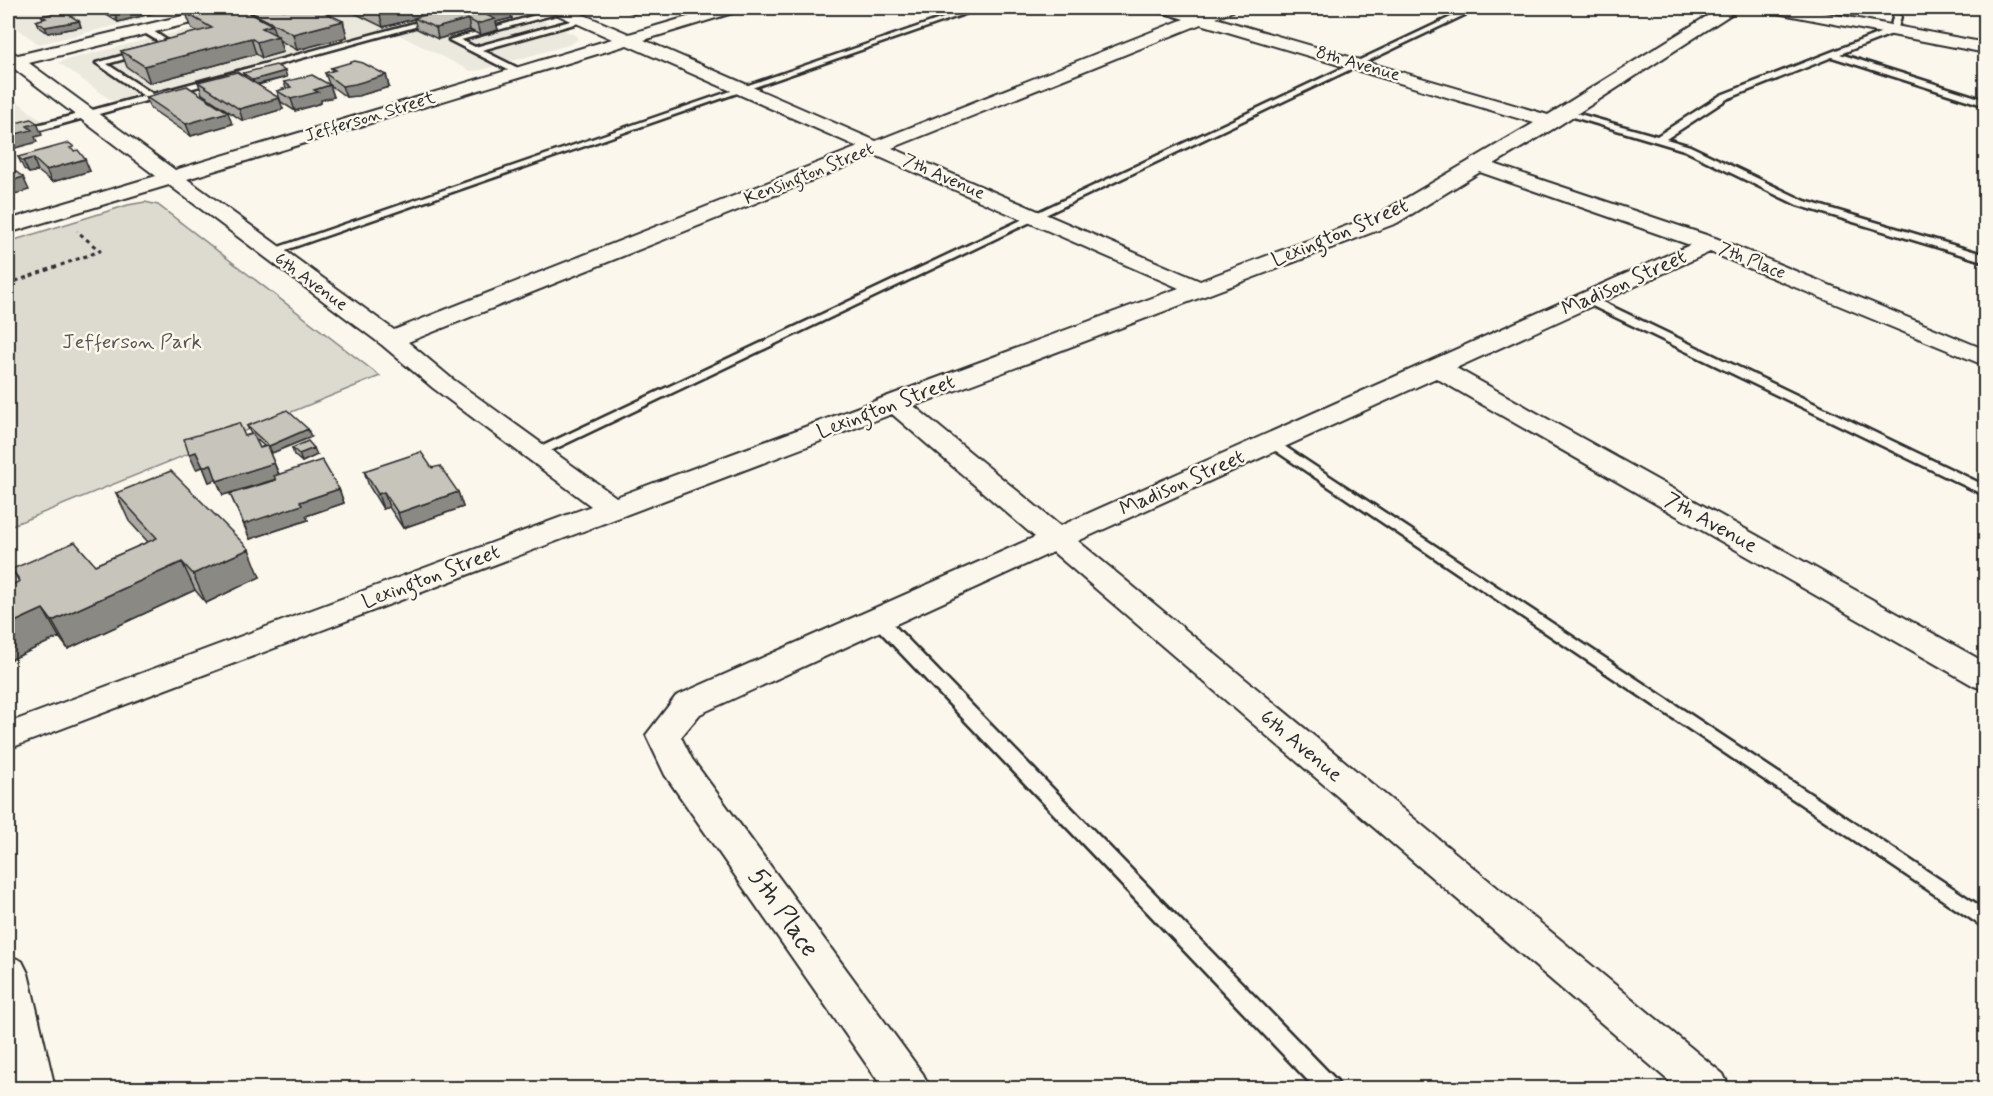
<svg xmlns="http://www.w3.org/2000/svg" width="1993" height="1096" font-family="Mynerve,sans-serif">
  <rect width="100%" height="100%" fill="#fbf7ec"/>
  <filter id="ink" filterUnits="userSpaceOnUse"><feTurbulence type="fractalNoise" baseFrequency=".0167" numOctaves="2"/><feDisplacementMap in="SourceGraphic" scale="12" xChannelSelector="R" yChannelSelector="G"/><feConvolveMatrix kernelMatrix="1 2 1 2 8 2 1 2 1" color-interpolation-filters="sRGB"/></filter>
  <g filter="url(#ink)">
    <path fill="#ebe8de" d="M8 8H188L39 44 8 22Z
      M273 8H514L575 35 578 39 571 44 481 70 471 71 393 32 125 104 111 100 58 62Z
      M8 94 47 125 8 136Z"/>
    <path fill="#dddad0" stroke="#84827e" stroke-width="1.5" d="M145 202 158 205 380 376 8 527V242L128 205Z"/>
    <g fill="none" stroke-linecap="round" stroke-linejoin="round">
      <defs>
        <path id="service" d="M560 8H563V12L461 40 475 47 585 17V21L482 50 522 70V74H516L449 40Z
          M972 8H982L274 254H266L264 252Z
          M1470 8H1479L542 455H532L530 452Z
          M1894 14 1901 16 1897 32 1840 54 1986 100V106L1832 57 1727 99 1666 139 1690 146 1805 201 1986 255V262L1797 205 1684 150 1560 113 1565 110 1657 136 1721 95 1890 29Z
          M433 18 440 20 8 139V133L144 96 96 63 163 44 141 31V27H147L174 45 107 64 153 94Z
          M1588 295 1986 486V496L1584 302V296Z
          M1272 438 1986 910V929L1267 445 1265 442 1267 439Z
          M879 615 885 616 1337 1081 1340 1088H1315L873 624 871 620 873 616Z"/>
        <path id="minor" d="M216 8H242L240 11 29 63 175 170 612 39 549 11 547 8H568L629 34 718 8H741L739 11 644 40 876 141 1184 19 1158 11 1156 8H1180L1199 13 1214 8H1235L1233 11 1216 18 1548 115 1720 8H1738L1736 11 1558 126 1494 164 1718 239 1986 350V366L1710 252 1456 368 1986 663V690L1974 686 1436 378 1078 541 1723 1074 1730 1088H1677L1053 552 700 714 681 737 692 759 923 1074 930 1088H883L665 775 646 735 676 696 1035 537 892 414 8 749V723L591 506 433 388 382 345 169 185 8 233V220L156 176 12 67 8 68V51L18 55ZM1201 24 1534 123 1381 213 1200 281 892 148ZM627 45 858 147 394 330 187 179ZM875 155 1179 288 616 497 451 378 408 342ZM1480 172 1690 245 1060 526 914 406 1397 223Z
          M1769 8H1800L1986 43V53L1777 13Z
          M8 955 22 961 28 973 55 1088H11L8 1071Z"/>
      </defs>
      <use href="#service" stroke="#2b2b2b" stroke-width="5"/>
      <use href="#minor" stroke="#2b2b2b" stroke-width="4"/>
      <path stroke="#2b2b2b" stroke-width="3" stroke-dasharray="4 4" stroke-linecap="butt" d="M8 284 100 251 77 231"/>
      <use href="#service" fill="#fbf7ec" fill-rule="evenodd"/>
      <use href="#minor" fill="#fbf7ec" fill-rule="evenodd"/>
    </g>
    <path fill="#aba9a2" stroke="#2b2b2b" stroke-width="1.5" fill-rule="evenodd" d="M95 8H157L158 12 118 22Z
      M211 8H285V9L343 21 347 37 297 50 279 40 283 52 262 58 256 54 150 83 127 67 121 51 197 32 192 29 186 13Z
      M344 8H509L512 18 496 22 498 30 480 35 470 30 438 39 417 29 414 19 383 27Z
      M618 8H657L634 14Z
      M42 16 79 21 81 27 48 33 38 26 36 21 43 19Z
      M331 68 386 75 389 87 358 96 346 97 330 85 334 97 321 100V103L295 111 281 102 277 91 286 88 284 82 329 84 325 73 332 71Z
      M243 73 287 77 258 85 283 109 243 121 202 94 198 82 245 76Z
      M146 97 232 124 191 136 150 108Z
      M75 151 90 171 52 182 38 171 29 173 24 169 18 157Z
      M247 426 311 437 272 453 269 451 279 474 339 489 344 503 306 516 308 520 250 539 230 494 275 479 223 495 216 479 209 482 203 467 196 469 245 436 251 434ZM255 438 264 446 260 448Z
      M292 448 317 455 302 462 294 455Z
      M432 468 458 492 463 507 403 528 389 507 383 509 369 486 364 471Z
      M116 493 260 577 206 603 195 590 68 649 59 637 8 661V587L19 582 12 569 95 565 148 542 129 521Z"/>
    <path fill="#8b8984" stroke="#2b2b2b" stroke-width="1.5" d="M128 8H157L158 12 118 22 114 11Z
      M394 8H456L383 27 379 11Z
      M507 8H509L512 18 496 22 498 30 480 35 477 24 484 14Z
      M633 8H657L634 14Z
      M468 19 470 30 438 39 436 28Z
      M79 21 81 27 48 33 45 27Z
      M343 21 347 37 297 50 293 34Z
      M272 25 276 37 278 36 283 52 262 58 257 42 262 28Z
      M251 38 256 54 150 83 144 66Z
      M285 71 287 77 254 85 253 80Z
      M386 75 389 87 358 96 346 97 342 86Z
      M330 85 334 97 321 100V103L295 111 291 99 314 90Z
      M8 93 11 100 8 101Z
      M279 98 283 109 243 121 239 109Z
      M228 112 232 124 191 136 186 124Z
      M37 123 42 135 35 137 37 142 12 149 14 153 8 155V136L27 126Z
      M33 158 38 171 29 173 23 161Z
      M85 159 90 171 52 182 46 170Z
      M23 177 29 190 8 196V182Z
      M308 429 311 437 272 453 269 446Z
      M314 448 317 455 302 462 299 454Z
      M196 452 203 467 196 469 189 454Z
      M274 463 280 478 223 495 217 481Z
      M211 464 217 479 209 482 203 467Z
      M339 489 344 503 306 516 308 520 250 539 244 524 300 502Z
      M384 492 389 507 383 509 378 494Z
      M458 492 463 507 403 528 398 513Z
      M249 549 260 577 206 603 193 574Z
      M182 562 195 590 68 649 52 621Z
      M43 609 59 637 8 661V625Z"/>
    <path fill="#c7c4bc" stroke="#2b2b2b" stroke-width="1.5" d="M108 8H128L114 11Z
      M211 8H240L272 25 262 28 278 36 257 42 251 38 144 66 121 51 212 28 186 13Z
      M243 8H280L284 10 293 8H316L343 21 293 34Z
      M371 8H394L379 11Z
      M452 8H507L484 14 495 19 477 24 468 19 436 28 414 18Z
      M63 11 79 21 45 27 36 21 46 18 42 16Z
      M355 61 363 63 386 75 355 84 342 86 325 73 335 70 331 68Z
      M276 65 285 71 253 80 243 73Z
      M237 72 279 98 239 109 198 82Z
      M312 75 330 85 314 90 318 92 291 99 277 91 291 87 284 82Z
      M187 86 228 112 186 124 146 97Z
      M31 119 37 123 27 126 32 130 8 136V125Z
      M69 143 74 147 70 148 74 151 78 150 85 159 46 170 33 158 23 161 18 157Z
      M8 166 23 177 8 182Z
      M287 410 308 429 269 446 247 426Z
      M239 423 245 436 253 434 260 448 267 446 274 463 217 481 211 464 203 467 196 452 189 454 184 439Z
      M308 441 314 448 299 454 292 448Z
      M421 452 432 468 440 466 458 492 398 513 384 492 378 494 364 471Z
      M322 460 339 489 300 502 302 505 244 524 230 494 276 480 274 476Z
      M171 471 249 549 193 574 182 562 52 621 43 609 8 625V587L20 581 12 569 75 542 95 565 157 538 116 493Z"/>
  </g>
  <g text-anchor="middle" dominant-baseline="central" stroke-width="5" stroke-linejoin="round" paint-order="stroke">
    <g font-size="18" fill="#2b2b2b" stroke="#fbf7ec">
      <text transform="translate(1358 64) rotate(16)">8th Avenue</text>
      <text transform="translate(370 117) rotate(-17)">Jefferson Street</text>
      <text transform="translate(809 174) rotate(-22)">Kensington Street</text>
      <text transform="translate(944 177) rotate(24)">7th Avenue</text>
      <text transform="translate(1752 261) rotate(22)">7th Place</text>
      <text transform="translate(311 282) rotate(36)">6th Avenue</text>
    </g>
    <g font-size="21" fill="#2b2b2b" stroke="#fbf7ec">
      <text transform="translate(1340 233) rotate(-23)">Lexington Street</text>
      <text transform="translate(1624 283) rotate(-24)">Madison Street</text>
      <text transform="translate(886 407) rotate(-21)">Lexington Street</text>
      <text transform="translate(1182 483) rotate(-24)">Madison Street</text>
      <text transform="translate(1711 523) rotate(29)">7th Avenue</text>
      <text transform="translate(431 577) rotate(-21)">Lexington Street</text>
      <text transform="translate(1301 746) rotate(40)">6th Avenue</text>
    </g>
    <g font-size="21" fill="#585754" stroke="#fbf7ec">
      <text x="132" y="342">Jefferson Park</text>
    </g>
    <g font-size="26" fill="#2b2b2b" stroke="#fbf7ec">
      <text transform="translate(783 913) rotate(55)">5th Place</text>
    </g>
  </g>
  <rect width="1993" height="1096" fill="none" stroke="#fbf7ec" stroke-width="30"/>
  <rect x="15" y="15" width="1963" height="1066" fill="none" stroke="#2b2b2b" stroke-width="2" filter="url(#ink)"/>
</svg>
